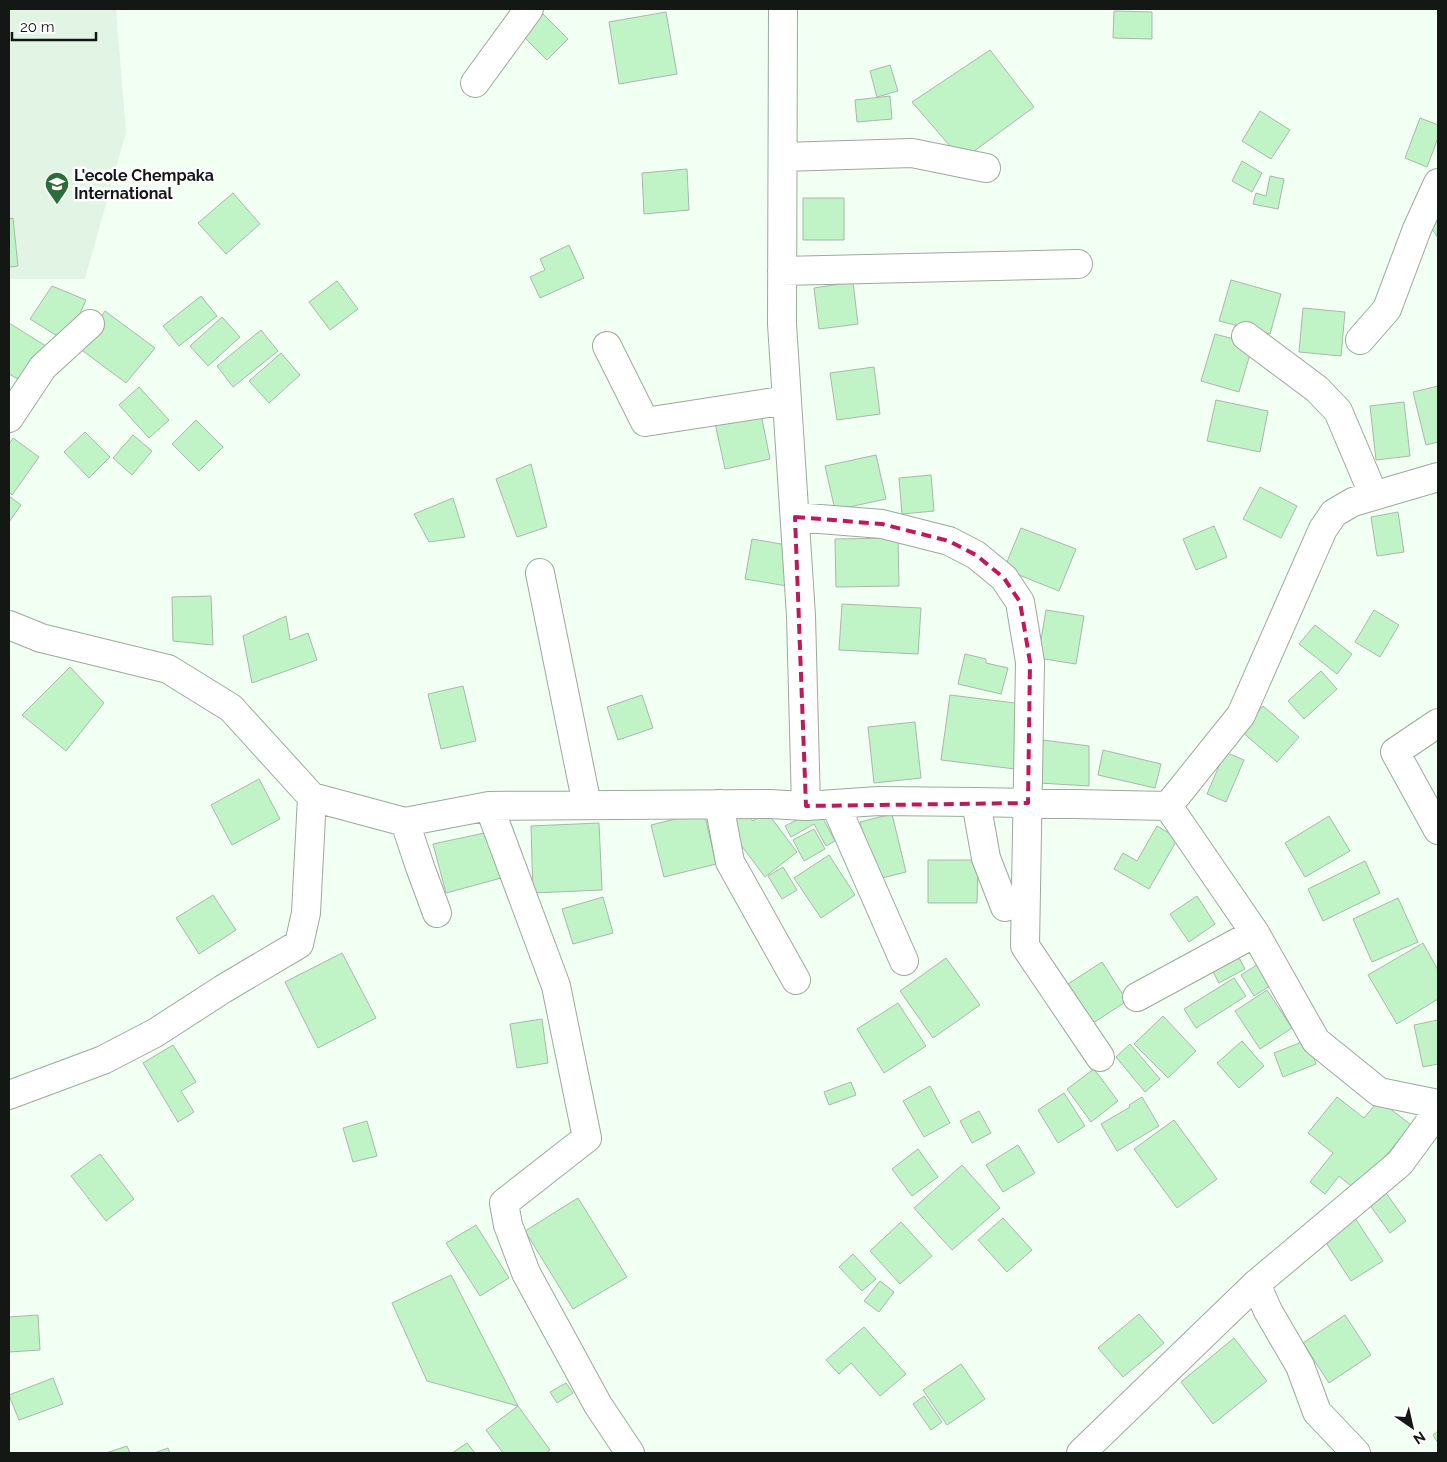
<svg xmlns="http://www.w3.org/2000/svg" width="1447" height="1462" font-family="Raleway,sans-serif">
  <rect width="100%" height="100%" fill="#f2fff3"/>
  <path fill="#e2f5e4" d="M9 9H116L126 132 85 279H9Z"/>
  <path fill="#c0f4c6" stroke="#abb7ac" d="M1114 11 1152 12V39L1113 38Z
    M666 12 677 74 619 84 609 22Z
    M543 14 568 39 547 60 522 35Z
    M990 50 1034 107 962 160 912 102Z
    M890 65 898 91 877 97 870 71Z
    M890 96 892 119 857 122 855 100Z
    M1260 111 1290 130 1271 159 1242 141Z
    M1420 118 1438 125V138L1427 167 1405 158Z
    M1242 161 1262 173 1252 192 1232 181Z
    M687 169 689 210 644 214 642 173Z
    M1270 176 1284 179 1278 209 1253 204 1256 193 1266 196Z
    M233 193 260 224 226 254 198 223Z
    M803 198H844V240H803Z
    M13 218 18 266 9 267V219Z
    M1438 219V238L1430 226Z
    M569 245 584 278 540 298 530 277 545 270 540 259Z
    M1231 280 1281 294 1270 334 1219 321Z
    M337 281 358 309 330 330 309 302Z
    M853 282 858 324 819 329 814 288Z
    M52 286 86 300 67 342 30 319Z
    M201 296 217 316 179 346 163 326Z
    M1303 308 1345 312 1341 356 1299 352Z
    M105 311 155 348 126 383 79 348Z
    M222 317 240 337 208 366 190 346Z
    M9 323 49 348 25 383 9 374Z
    M261 330 278 351 233 387 217 366Z
    M1215 334 1253 344 1239 392 1201 381Z
    M281 353 300 375 269 403 249 381Z
    M874 367 880 414 837 420 830 373Z
    M1438 386V442L1426 445 1413 392Z
    M139 387 169 420 149 438 119 405Z
    M1216 400 1268 411 1260 452 1207 441Z
    M1404 402 1410 456 1376 460 1370 406Z
    M761 414 770 459 725 469 715 423Z
    M196 420 223 447 199 471 172 444Z
    M85 432 110 457 89 478 64 452Z
    M133 435 152 451 132 475 113 458Z
    M13 438 39 457 12 495 9 492V444Z
    M876 455 886 499 835 510 825 466Z
    M531 464 547 527 517 537 496 479Z
    M931 475 934 511 902 514 899 478Z
    M1260 487 1297 506 1281 538 1243 519Z
    M9 496 21 505 9 522Z
    M453 498 465 537 429 542 414 514Z
    M1398 512 1404 552 1377 556 1371 517Z
    M1214 526 1227 557 1196 570 1183 539Z
    M1021 528 1076 549 1059 591 1004 569Z
    M898 538 899 586 836 587 835 539Z
    M752 539 793 546 787 586 745 579Z
    M211 596 213 645 173 641 172 597Z
    M842 604 921 608 918 654 839 650Z
    M1046 610 1084 616 1076 664 1038 658Z
    M1374 610 1399 625 1380 657 1355 642Z
    M286 616 290 640 308 633 317 660 252 683 243 636Z
    M1315 625 1352 654 1337 674 1299 644Z
    M965 654 986 659V663L1008 668 1001 694 958 684Z
    M70 667 104 703 66 751 22 715Z
    M1321 671 1337 689 1304 719 1288 701Z
    M463 686 476 741 441 749 428 694Z
    M642 695 653 728 618 740 607 707Z
    M950 695 1023 704 1015 769 941 760Z
    M1263 706 1299 737 1277 762 1241 731Z
    M915 722 921 778 874 783 868 727Z
    M1043 740 1089 746V786L1039 783Z
    M1103 750 1161 764 1155 788 1098 775Z
    M1225 752 1244 760 1226 802 1207 794Z
    M259 779 280 819 232 845 211 805Z
    M818 809 835 841 826 846 814 824 791 837 785 826Z
    M745 811 753 821 766 811 797 852 765 877 726 825Z
    M704 812 716 864 664 877 651 825Z
    M892 814 906 872 874 880 860 822Z
    M1329 816 1350 851 1305 877 1285 843Z
    M599 823 602 890 533 893 531 826Z
    M1157 826 1178 838 1149 889 1114 869 1123 853 1137 861Z
    M814 829 825 849 804 861 793 840Z
    M494 831 505 877 446 893 433 844Z
    M829 855 855 895 821 918 794 878Z
    M928 860H978L977 903H928Z
    M1365 861 1380 893 1323 921 1308 889Z
    M783 867 797 890 782 899 768 876Z
    M213 895 236 930 199 954 176 918Z
    M1197 896 1215 924 1189 942 1170 914Z
    M603 897 613 933 573 944 562 909Z
    M1398 898 1418 942 1372 962 1353 919Z
    M1423 943 1438 970V999L1397 1024 1368 975Z
    M342 953 376 1018 318 1048 285 982Z
    M1237 954 1245 969 1219 983 1211 968Z
    M946 958 980 1005 933 1038 900 991Z
    M1102 962 1127 1001 1093 1023 1068 984Z
    M1260 963 1273 984 1254 996 1241 975Z
    M1234 978 1246 996 1196 1028 1184 1009Z
    M1267 990 1292 1028 1260 1049 1235 1011Z
    M898 1003 926 1046 884 1073 857 1029Z
    M1163 1016 1196 1051 1168 1078 1134 1044Z
    M542 1019 548 1063 517 1068 510 1024Z
    M1438 1020V1064L1423 1067 1414 1025Z
    M1307 1040 1316 1064 1283 1077 1274 1053Z
    M1242 1041 1264 1066 1239 1088 1217 1063Z
    M1130 1044 1160 1079 1145 1092 1116 1057Z
    M173 1045 196 1082 181 1091 194 1112 178 1122 143 1063Z
    M1094 1069 1118 1101 1091 1122 1067 1089Z
    M851 1082 856 1095 829 1105 824 1092Z
    M930 1086 950 1123 924 1137 903 1101Z
    M1064 1093 1085 1126 1058 1143 1038 1110Z
    M1142 1097 1159 1126 1117 1151 1101 1124 1130 1107 1129 1105Z
    M1337 1097 1364 1118 1379 1100 1411 1125 1357 1191 1339 1176 1325 1194 1310 1182 1333 1153 1308 1133Z
    M979 1111 991 1133 972 1143 960 1121Z
    M1174 1120 1217 1179 1177 1208 1134 1149Z
    M367 1121 377 1156 353 1162 343 1128Z
    M1018 1145 1035 1173 1003 1192 986 1165Z
    M918 1149 938 1177 912 1196 892 1169Z
    M100 1154 134 1199 106 1221 71 1176Z
    M962 1165 1000 1208 952 1250 914 1208Z
    M1386 1193 1406 1221 1390 1233 1369 1204Z
    M578 1198 627 1277 573 1309 525 1231Z
    M1003 1218 1032 1250 1007 1272 978 1240Z
    M1355 1218 1383 1261 1351 1281 1323 1238Z
    M901 1222 932 1256 900 1284 870 1251Z
    M476 1225 509 1278 480 1296 446 1243Z
    M853 1254 876 1279 862 1291 839 1267Z
    M451 1275 518 1406 427 1381 392 1303Z
    M880 1281 894 1292 879 1312 864 1301Z
    M1139 1314 1164 1343 1123 1377 1098 1348Z
    M38 1315 40 1350 9 1352V1317Z
    M1345 1315 1371 1355 1329 1383 1303 1343Z
    M864 1327 906 1374 880 1396 851 1363 839 1374 826 1360Z
    M1234 1338 1267 1381 1213 1424 1181 1382Z
    M961 1364 985 1399 947 1425 923 1390Z
    M53 1378 63 1404 19 1420 9 1395Z
    M566 1383 573 1393 557 1403 550 1392Z
    M924 1396 942 1422 931 1430 913 1404Z
    M518 1406 550 1450 546 1453H503L486 1430Z
    M1438 1431V1443L1433 1435Z
    M467 1443 475 1453H452Z
    M127 1446 130 1453H106Z
    M168 1448 170 1453H154Z"/>
  <g fill="none" stroke-linecap="round" stroke-linejoin="round">
    <defs>
      <path id="minor" d="M783 9 782 324 801 616 806 806
        M475 83 529 9
        M783 157 912 153 986 168
        M782 271 1078 264
        M1246 336 1317 389 1338 411 1374 496
        M1360 340 1387 309 1417 229 1438 183
        M607 346 645 422 787 400
        M9 418 43 367 90 324
        M795 517 882 524 949 541 976 555 1004 578 1020 602 1030 662 1025 946 1100 1057
        M540 573 587 805
        M9 625 41 638 168 669 231 708 312 797 405 822 489 806 769 804 806 806 878 801 976 802 1168 806 1255 933 1316 1041 1379 1092 1438 1104
        M1438 723 1395 752 1438 830
        M976 802 986 858 1005 907
        M719 804 730 862 796 980
        M835 804 904 961
        M489 806 556 986 587 1138 504 1203 508 1225 526 1273 598 1405 630 1453
        M1168 806 1241 715 1323 529 1334 513 1353 502 1438 477
        M405 822 420 867 437 913
        M1137 997 1255 933
        M9 1095 103 1060 155 1033 223 989 299 944 306 913 312 797
        M1256 1284 1268 1311 1300 1366 1317 1412 1356 1453
        M1081 1453 1256 1284 1400 1163 1438 1111"/>
    </defs>
    <use href="#minor" stroke="#9da99e" stroke-width="30"/>
    <use href="#minor" stroke="#fff" stroke-width="28"/>
  </g>
  <path fill="none" stroke="#c2185b" stroke-width="4" stroke-dasharray="10 6" stroke-linejoin="round" d="M795 517 882 524 949 541 976 555 1004 578 1020 602 1030 662 1028 803 806 806Z"/>
  <defs>
    <symbol id="school-pin" viewBox="-11 -11 22 30"><path d="M0 17L-7.5 6A9.5 9.5 0 1 1 7.5 6Z" fill="#2a6d38" stroke="#fff"/><path d="M0-5L7-2L0 1L-7-2ZM-4 1L0 2.5L4 1V4Q0 6-4 4Z" fill="#fff"/></symbol>
  </defs>
  <g fill-rule="evenodd">
    <use href="#school-pin" x="43" y="170" width="28" height="38"/>
  </g>
  <g text-anchor="middle" dominant-baseline="central" stroke-width="5" stroke-linejoin="round" paint-order="stroke">
    <g font-size="16" font-weight="bold" fill="#141814" stroke="#fff" text-anchor="start">
      <text x="74" y="175">L'ecole Chempaka<tspan x="74" dy="18">International</tspan></text>
    </g>
  </g>
  <rect width="1447" height="1462" fill="none" stroke="#141814" stroke-width="20"/>
  <g transform="translate(1412 1427) rotate(146)" stroke="#ffffff" stroke-width="4" paint-order="stroke">
  <path d="M0-4L9 19L0 12L-9 19Z" fill="#141814"/>
  <text y="-8" font-size="14" font-weight="bold" text-anchor="middle" fill="#141814">N</text>
  </g>
  <path d="M12 32v8h84v-8" fill="none" stroke="#141814" stroke-width="2.5"/>
  <text x="20" y="32" font-size="15" fill="#141814" stroke="#ffffff" stroke-width="4" paint-order="stroke">20 m</text>
</svg>
